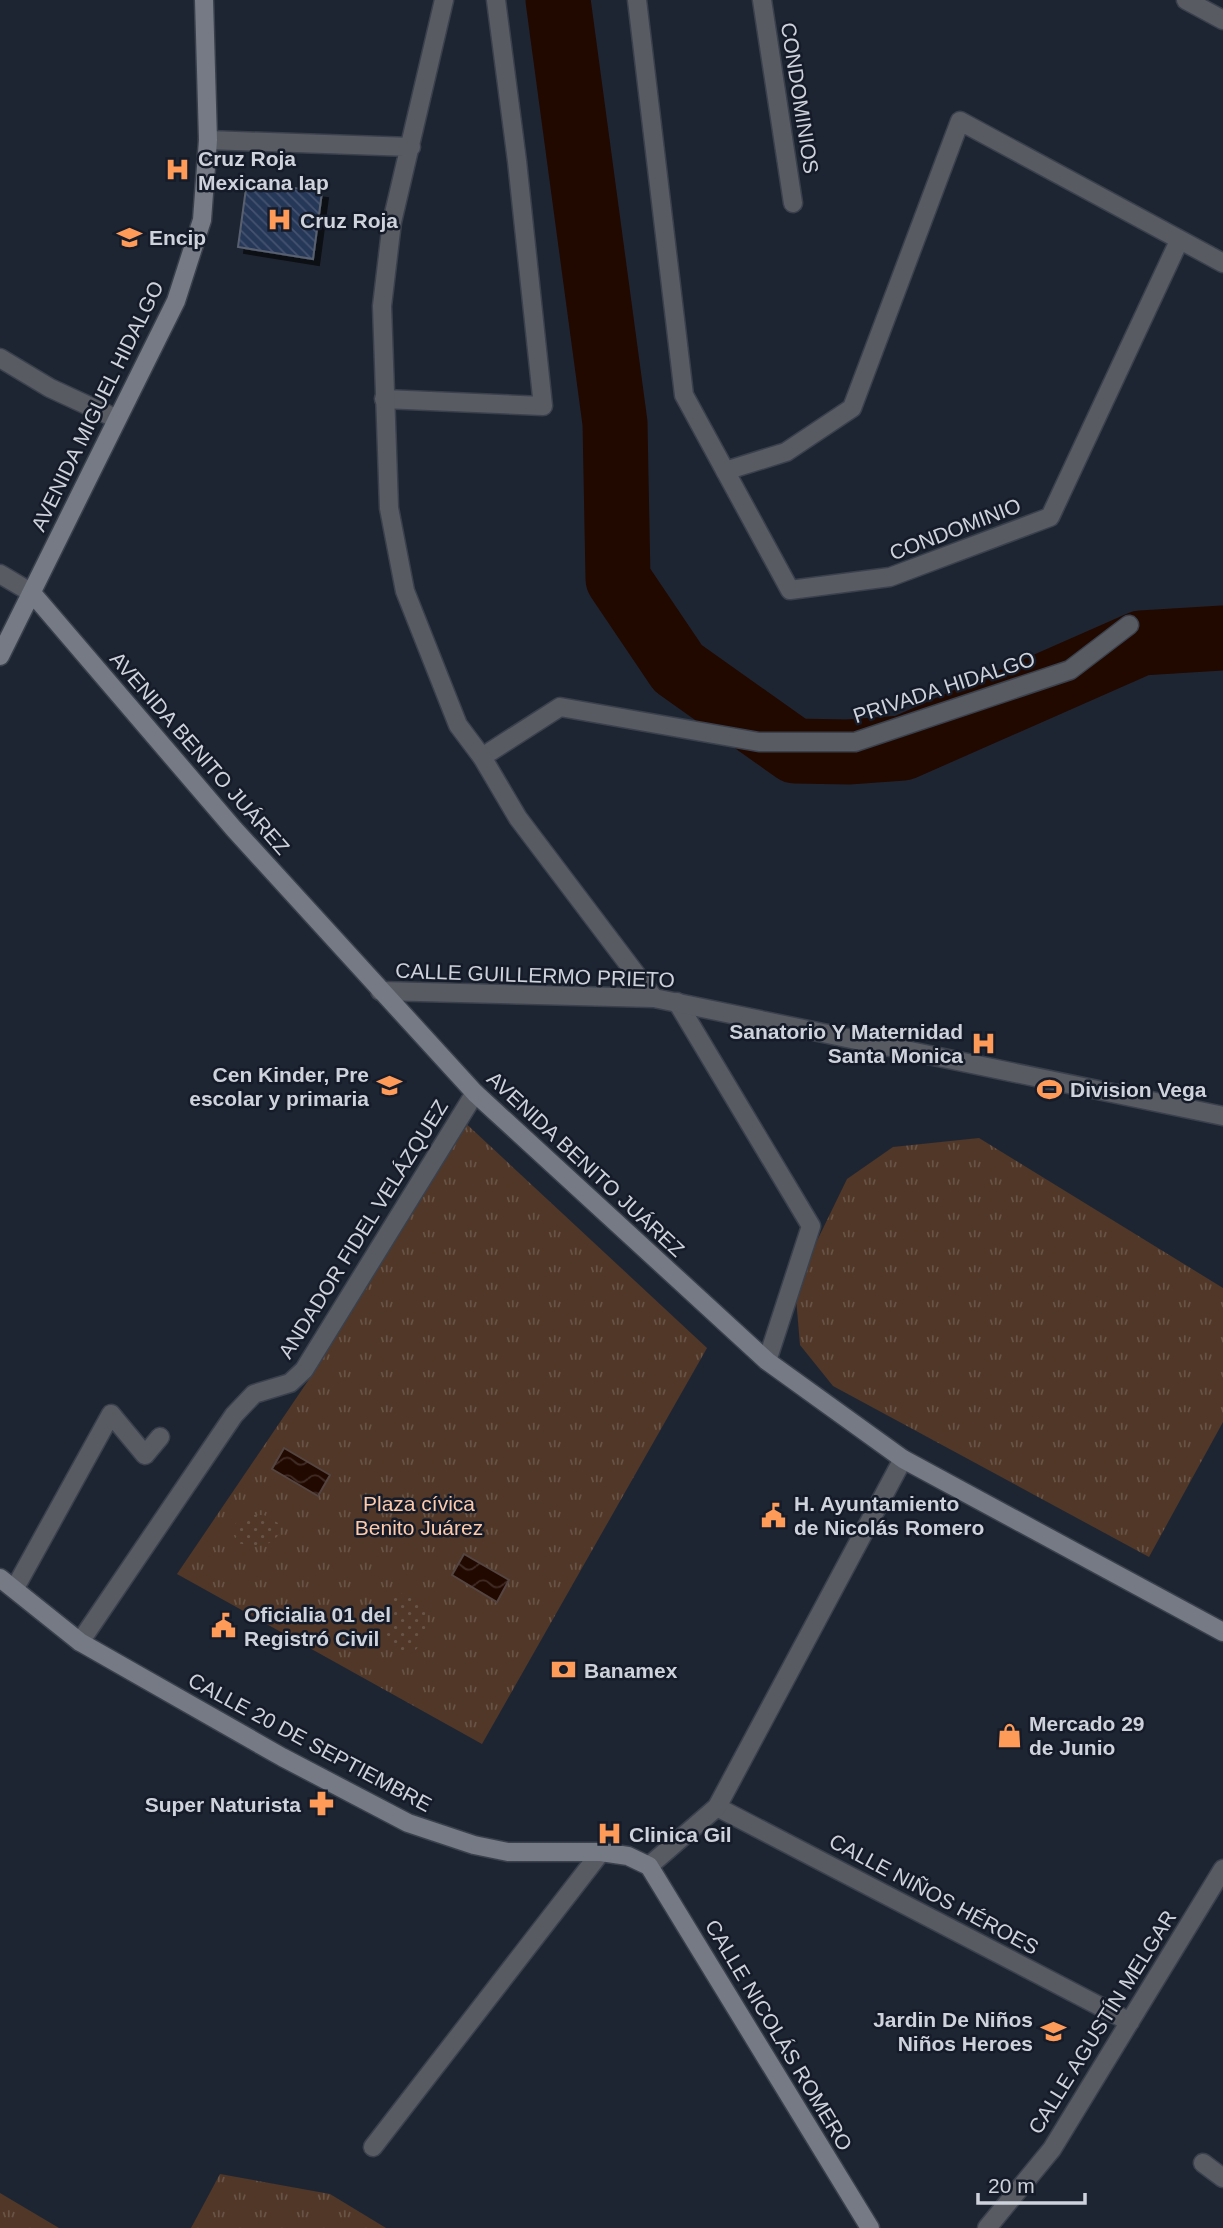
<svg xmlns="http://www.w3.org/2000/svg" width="1223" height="2228" font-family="Helvetica,sans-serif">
  <defs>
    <pattern id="grass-tufts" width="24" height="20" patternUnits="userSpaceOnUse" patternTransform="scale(1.75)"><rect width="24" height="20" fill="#503727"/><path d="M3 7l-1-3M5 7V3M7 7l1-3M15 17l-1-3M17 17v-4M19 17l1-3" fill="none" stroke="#685346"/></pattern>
    <pattern id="garden-dots" width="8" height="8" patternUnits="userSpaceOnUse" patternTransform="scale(1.75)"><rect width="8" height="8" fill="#503727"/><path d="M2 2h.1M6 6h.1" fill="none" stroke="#685346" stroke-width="1.8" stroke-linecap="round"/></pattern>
    <pattern id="water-waves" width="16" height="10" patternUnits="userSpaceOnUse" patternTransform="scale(1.75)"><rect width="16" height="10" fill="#210900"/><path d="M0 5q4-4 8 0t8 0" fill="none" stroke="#402c25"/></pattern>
    <pattern id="building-back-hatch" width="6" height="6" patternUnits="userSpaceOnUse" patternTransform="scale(1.75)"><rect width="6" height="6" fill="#273759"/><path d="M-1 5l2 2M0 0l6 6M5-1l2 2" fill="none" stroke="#455370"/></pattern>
    <filter id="shadow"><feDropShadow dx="6" dy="6" stdDeviation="0" flood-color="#0009"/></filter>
  </defs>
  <rect width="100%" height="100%" fill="#1e2532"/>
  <path fill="url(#grass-tufts)" d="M460 1118 707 1348 482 1744 177 1574 316 1369Z
    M979 1138 1223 1288V1422L1149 1557 833 1386 800 1345 795 1286 847 1179 893 1147Z
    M220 2174 330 2194 386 2228H191Z
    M0 2193 59 2228H0Z"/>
  <path fill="url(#garden-dots)" d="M252 1515H264L278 1523 280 1533C269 1549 255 1547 237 1543L231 1528 239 1520Z
    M399 1593 420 1599C430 1616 427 1638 414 1652H402L386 1634 391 1600Z"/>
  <path fill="url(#water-waves)" stroke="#554542" stroke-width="2" d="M284 1448 330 1475 318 1496 272 1469Z
    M464 1554 509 1580 497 1602 452 1575Z"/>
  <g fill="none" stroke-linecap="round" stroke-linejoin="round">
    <path stroke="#210900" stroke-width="65" d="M558 0 615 423 618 579 678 668 795 751 848 752 903 748 1141 643 1223 638"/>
  </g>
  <path fill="url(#building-back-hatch)" stroke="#58606f" stroke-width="2" filter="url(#shadow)" d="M247 181 322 192 313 259 238 247Z"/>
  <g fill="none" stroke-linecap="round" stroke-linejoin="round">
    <defs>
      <path id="service" d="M0 358 50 388 115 418
        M384 399 543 406 517 161 496 0"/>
      <path id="pedestrian" d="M677 1002 811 1226 767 1361
        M80 1642 234 1415 254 1394 290 1383 304 1370 475 1093
        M717 1807 1130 2022
        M373 2147 601 1852
        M987 2228 1052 2149 1223 1869"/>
      <path id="minor" d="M637 0 684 395 790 590 890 577 1050 517 1179 241
        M762 0 793 203
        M1186 0 1223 20
        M725 471 786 452 852 408 960 121 1223 263
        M0 574 32 593
        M482 757 560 707 759 742H855L1070 670 1129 625
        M15 1588 111 1414 145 1455 160 1437
        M649 1866 717 1807 903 1459
        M1203 2163 1223 2178"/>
      <path id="tertiary" d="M444 0 392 222 382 306 389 508 405 591 458 725 482 757 518 818 654 998
        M208 140 411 147
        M380 991 654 998 1223 1116"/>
      <path id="secondary" d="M32 593 234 829 475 1093 767 1361 903 1459 1223 1632
        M0 656 176 301 202 220 208 140 204 0
        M0 1578 80 1642 282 1757 408 1823 474 1845 508 1852H601L628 1856 649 1866 870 2228"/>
    </defs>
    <use href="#service" stroke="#3a414d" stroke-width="21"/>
    <use href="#pedestrian" stroke="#3a414d" stroke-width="21"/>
    <use href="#minor" stroke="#3a414d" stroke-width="21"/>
    <use href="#tertiary" stroke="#3a414d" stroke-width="21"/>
    <use href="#secondary" stroke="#3a414d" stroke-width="21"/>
    <use href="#service" stroke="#585b62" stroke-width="18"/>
    <use href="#pedestrian" stroke="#585b62" stroke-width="18"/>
    <use href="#minor" stroke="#585b62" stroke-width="18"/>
    <use href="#tertiary" stroke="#585b62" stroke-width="18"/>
    <use href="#secondary" stroke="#757a85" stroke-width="18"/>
  </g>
  <defs>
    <symbol id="hospital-bare" viewBox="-9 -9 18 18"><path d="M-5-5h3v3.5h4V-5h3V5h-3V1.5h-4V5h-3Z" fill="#ff9b59" stroke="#151b28" stroke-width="2.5" paint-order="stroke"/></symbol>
    <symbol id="school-bare" viewBox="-9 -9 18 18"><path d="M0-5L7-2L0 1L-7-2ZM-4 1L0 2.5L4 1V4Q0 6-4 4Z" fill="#ff9b59" stroke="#151b28" stroke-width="2.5" paint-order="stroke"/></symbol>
    <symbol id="stadium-bare" viewBox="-9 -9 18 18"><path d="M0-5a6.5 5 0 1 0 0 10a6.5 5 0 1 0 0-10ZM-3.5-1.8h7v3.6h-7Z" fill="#ff9b59" stroke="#151b28" stroke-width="2.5" paint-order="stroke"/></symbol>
    <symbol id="civic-bare" viewBox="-9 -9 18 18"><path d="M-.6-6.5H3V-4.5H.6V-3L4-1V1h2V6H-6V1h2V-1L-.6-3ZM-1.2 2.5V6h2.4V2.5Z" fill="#ff9b59" stroke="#151b28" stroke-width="2.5" paint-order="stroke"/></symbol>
    <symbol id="bank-bare" viewBox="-9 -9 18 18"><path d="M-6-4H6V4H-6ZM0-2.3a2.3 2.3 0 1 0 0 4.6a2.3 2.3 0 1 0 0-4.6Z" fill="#ff9b59" stroke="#151b28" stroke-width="2.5" paint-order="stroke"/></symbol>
    <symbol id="shop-bare" viewBox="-9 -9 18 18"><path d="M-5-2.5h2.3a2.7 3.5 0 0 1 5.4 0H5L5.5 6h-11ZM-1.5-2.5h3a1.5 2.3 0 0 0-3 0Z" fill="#ff9b59" stroke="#151b28" stroke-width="2.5" paint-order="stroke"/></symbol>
    <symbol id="pharmacy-bare" viewBox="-9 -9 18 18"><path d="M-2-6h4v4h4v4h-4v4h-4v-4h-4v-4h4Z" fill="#ff9b59" stroke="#151b28" stroke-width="2.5" paint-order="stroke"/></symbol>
  </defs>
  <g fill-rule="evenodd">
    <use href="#hospital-bare" x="160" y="152" width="35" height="35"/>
    <use href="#hospital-bare" x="262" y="202" width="35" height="35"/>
    <use href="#school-bare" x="112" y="220" width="35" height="35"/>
    <use href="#hospital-bare" x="966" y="1026" width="35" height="35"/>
    <use href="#school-bare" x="372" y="1068" width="35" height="35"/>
    <use href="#stadium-bare" x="1032" y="1072" width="35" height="35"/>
    <use href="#civic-bare" x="756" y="1498" width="35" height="35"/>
    <use href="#civic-bare" x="206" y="1608" width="35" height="35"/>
    <use href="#bank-bare" x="546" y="1652" width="35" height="35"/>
    <use href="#shop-bare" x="992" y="1718" width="35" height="35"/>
    <use href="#pharmacy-bare" x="304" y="1786" width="35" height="35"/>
    <use href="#hospital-bare" x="592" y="1816" width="35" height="35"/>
    <use href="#school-bare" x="1036" y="2014" width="35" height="35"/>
  </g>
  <g text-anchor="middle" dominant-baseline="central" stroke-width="5" stroke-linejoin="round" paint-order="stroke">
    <g font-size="21" fill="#ced2db" stroke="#151b28">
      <text transform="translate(800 98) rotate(81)">CONDOMINIOS</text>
      <text transform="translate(97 406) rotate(-64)">AVENIDA MIGUEL HIDALGO</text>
      <text transform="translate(955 529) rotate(-21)">CONDOMINIO</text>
      <text transform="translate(944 687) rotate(-18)">PRIVADA HIDALGO</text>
      <text transform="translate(200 753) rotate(49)">AVENIDA BENITO JUÁREZ</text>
      <text transform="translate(535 975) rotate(2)">CALLE GUILLERMO PRIETO</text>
      <text transform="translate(586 1164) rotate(43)">AVENIDA BENITO JUÁREZ</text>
      <text transform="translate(363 1229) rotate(-58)">ANDADOR FIDEL VELÁZQUEZ</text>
      <text transform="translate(310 1742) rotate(28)">CALLE 20 DE SEPTIEMBRE</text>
      <text transform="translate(934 1894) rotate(28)">CALLE NIÑOS HÉROES</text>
      <text transform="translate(1102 2022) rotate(-58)">CALLE AGUSTÍN MELGAR</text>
      <text transform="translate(779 2035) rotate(59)">CALLE NICOLÁS ROMERO</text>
    </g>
    <g font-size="21" font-weight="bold" fill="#ced2db" stroke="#151b28" text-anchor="start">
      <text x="198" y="158">Cruz Roja<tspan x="198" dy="24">Mexicana Iap</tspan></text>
      <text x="300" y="220">Cruz Roja</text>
      <text x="149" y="237">Encip</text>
      <text x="963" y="1031" text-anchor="end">Sanatorio Y Maternidad<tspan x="963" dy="24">Santa Monica</tspan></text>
      <text x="369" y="1074" text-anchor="end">Cen Kinder, Pre<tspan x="369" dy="24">escolar y primaria</tspan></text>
      <text x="1070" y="1089">Division Vega</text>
      <text x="794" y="1503">H. Ayuntamiento<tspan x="794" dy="24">de Nicolás Romero</tspan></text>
      <text x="244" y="1614">Oficialia 01 del<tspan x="244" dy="24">Registró Civil</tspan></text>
      <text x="584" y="1670">Banamex</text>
      <text x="1029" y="1723">Mercado 29<tspan x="1029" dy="24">de Junio</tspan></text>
      <text x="301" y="1804" text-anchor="end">Super Naturista</text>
      <text x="629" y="1834">Clinica Gil</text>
      <text x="1033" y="2019" text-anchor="end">Jardin De Niños<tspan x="1033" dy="24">Niños Heroes</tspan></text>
    </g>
    <g font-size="21" fill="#ffcaaa" stroke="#151b28">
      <text x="419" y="1503">Plaza cívica<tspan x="419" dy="24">Benito Juárez</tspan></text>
    </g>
  </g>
  <path d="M978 2193v10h107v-10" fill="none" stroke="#ced2db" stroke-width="3.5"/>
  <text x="988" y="2193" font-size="21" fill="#ced2db" stroke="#151b28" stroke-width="5" paint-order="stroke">20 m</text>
</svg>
